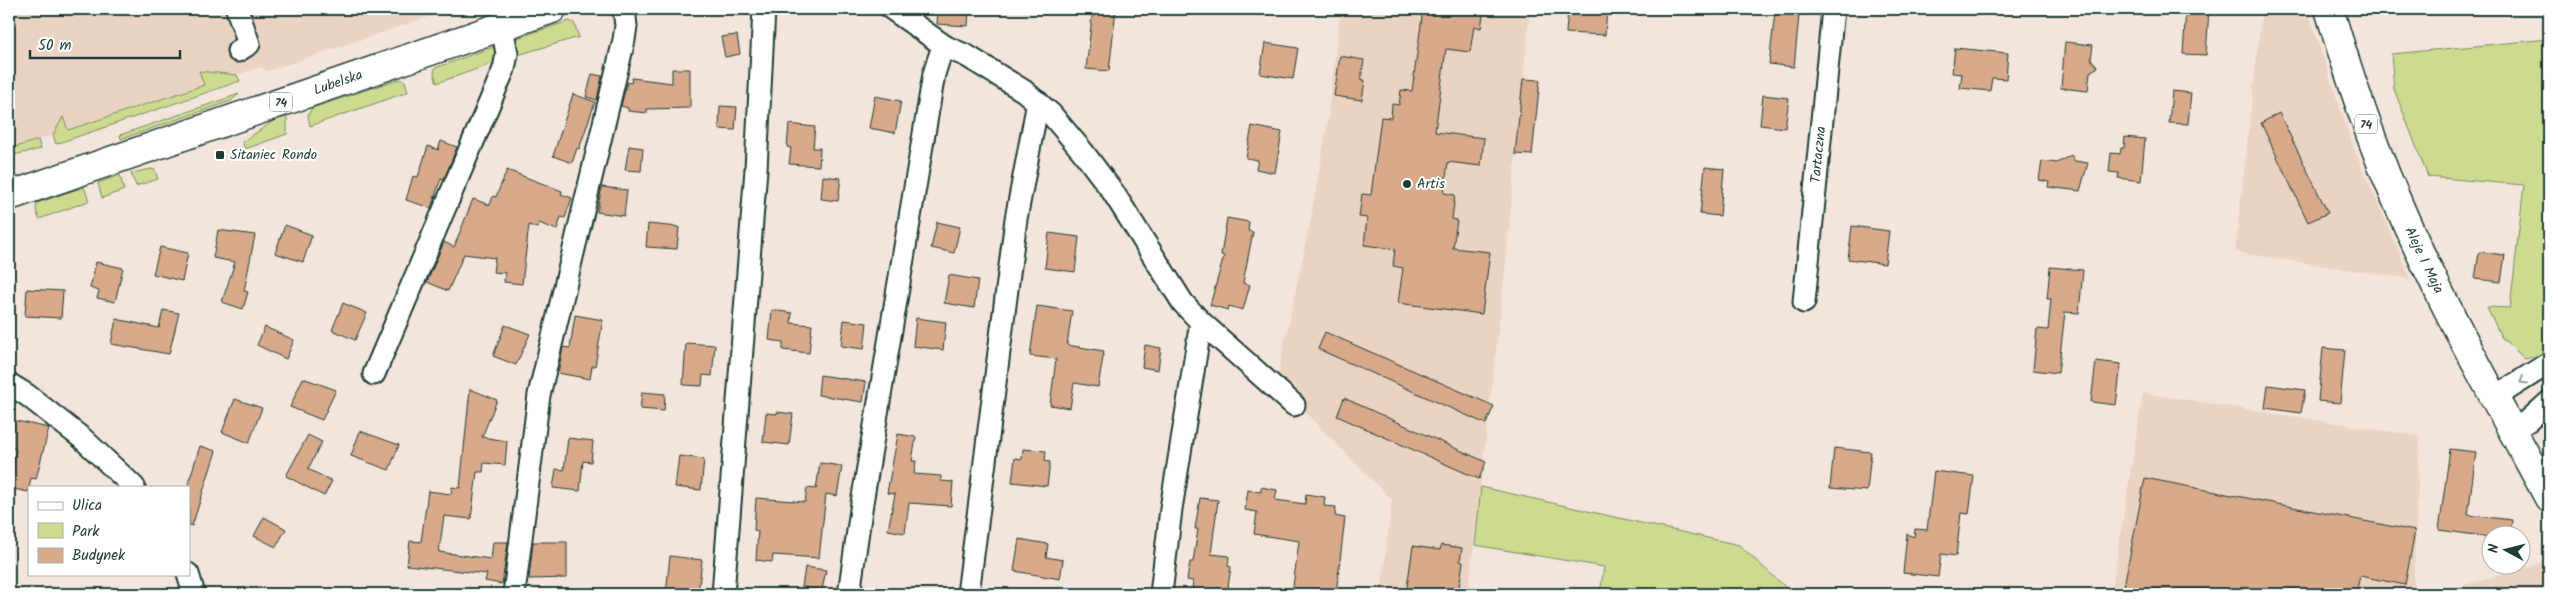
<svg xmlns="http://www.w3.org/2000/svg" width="2558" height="603" font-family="Kalam,sans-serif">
  <rect width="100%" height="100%" fill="#f3e5dc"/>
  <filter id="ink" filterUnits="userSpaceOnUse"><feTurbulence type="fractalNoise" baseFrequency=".02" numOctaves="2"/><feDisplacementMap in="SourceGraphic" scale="10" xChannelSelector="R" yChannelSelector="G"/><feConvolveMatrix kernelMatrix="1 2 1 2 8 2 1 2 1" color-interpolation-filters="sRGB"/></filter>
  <g filter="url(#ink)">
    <path fill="#ebd3c3" d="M9 9H452L268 71 260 67 237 75 200 71 205 85 68 130 63 118 53 135 9 149Z
      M1341 9H1530L1504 280 1468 594H1381L1392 500 1276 383 1310 223 1326 132Z
      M2262 9H2307L2354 149 2411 279 2235 252Z
      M2143 393 2420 436 2413 594H2111Z
      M2549 561V594H2433Z"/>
    <path fill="#ccdb8f" stroke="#768c62" d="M569 21 574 23 579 37 514 56V40L517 38Z
      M2549 39V353L2525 359 2501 337 2487 307 2510 308 2524 185 2428 177 2394 89 2391 54Z
      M496 46 500 61 437 83 434 73 435 68Z
      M199 71 237 75 240 81 56 144 53 135 63 117 68 130 204 85Z
      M399 79 405 81 408 92 310 126 308 115 312 108Z
      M239 94 231 101 121 139 120 135Z
      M287 117V134L245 149 242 142 275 120Z
      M38 140 41 149 9 156V149Z
      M151 169 155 170 158 179 136 186 131 173Z
      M120 175 124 190 102 198 98 183Z
      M84 187 89 201 39 219 36 210 37 203Z
      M1481 487 1739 545 1793 594H1600L1604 567 1475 545Z"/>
    <path fill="#d8a98a" stroke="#1f3d34" d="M938 9H969L968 26 937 24Z
      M1093 9H1116L1109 71 1086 69Z
      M1423 9H1484L1481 28 1474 26 1470 52 1446 49 1435 132 1484 138 1481 166 1448 162 1444 193 1455 195 1452 219 1457 220 1453 248 1490 252 1482 314 1398 303 1403 268 1393 266 1395 249 1364 245 1367 218 1359 217 1362 194 1371 195 1381 117 1391 118 1392 104 1399 105 1401 90 1412 91Z
      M1568 9 1607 10 1605 35 1566 33Z
      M2186 9H2209L2206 55 2183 54Z
      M1775 12 1799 15 1794 67 1769 64Z
      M737 35 740 54 725 57 721 37Z
      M2065 42 2093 45 2091 59 2098 67 2090 72 2088 91 2061 88Z
      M1265 43 1298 48 1293 79 1260 74Z
      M1955 48 2008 53 2006 79 1992 78 1990 91 1960 88 1962 74 1952 73Z
      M1340 56 1364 60 1361 80H1365L1362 100 1334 96Z
      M672 69H690V108L647 109V113L628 111V108L621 106 627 82 631 83 632 78 672 83Z
      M592 74 602 76 597 100 586 97Z
      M1523 79 1540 80 1532 155 1515 154Z
      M2172 91 2191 93 2188 124 2169 123Z
      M573 94 595 102 579 149 577 148 572 163 553 156Z
      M1763 95 1789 98 1785 128 1760 125Z
      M875 96 901 101 895 133 869 128Z
      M720 106 737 107 735 130 719 129Z
      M2279 113 2328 213 2308 222 2261 123Z
      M789 124 815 127 813 148H820L819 166 789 164 791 148 787 147Z
      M1252 126 1282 132 1275 173 1256 169 1258 160 1246 158Z
      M2125 137 2145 139 2141 181 2118 178 2119 173 2109 172 2111 153 2120 154 2121 148H2124Z
      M441 141 457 147 444 179 441 178 431 208 406 200 413 176 418 177 428 146 438 150Z
      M629 146 643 148 641 171 625 170Z
      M2071 155 2075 161 2088 163 2080 191 2048 187 2049 182 2039 180 2042 161 2057 163Z
      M1705 167 1724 169 1720 216 1700 214Z
      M507 170 562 191 561 194 572 198 565 218 561 217 557 230 539 223 537 228 529 225 522 284 504 282 505 273 493 272 495 258 464 254 448 291 427 282 444 242 454 247 473 199 490 205 493 196 496 197Z
      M823 176 841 178 838 201 821 199Z
      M602 187 627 190 624 216 597 212Z
      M1227 218 1249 222 1248 231 1253 232 1243 283 1250 285 1243 310 1229 306 1228 310 1210 305 1224 256 1221 255Z
      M937 222 960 227 954 253 931 248Z
      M648 224 679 227 677 249 646 247Z
      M285 225 312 235 303 262 275 253Z
      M1852 226 1889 231 1885 264 1848 259Z
      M218 230 255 235 244 291 248 292 243 309 222 302 235 262 213 258Z
      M1049 233 1079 237 1075 272 1045 268Z
      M160 247 188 253 182 281 153 274Z
      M2479 252 2505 255 2501 282 2475 279Z
      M96 262 123 268 115 302 97 298 99 291 90 288Z
      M2050 267 2083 270 2079 313 2065 312 2058 373 2033 370 2037 329 2048 330 2051 299H2047Z
      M949 275 978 280 974 308 944 303Z
      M27 289 63 291 61 318 25 316Z
      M343 303 367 313 355 340 332 330Z
      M1037 306 1072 311 1067 345 1104 351 1098 387 1074 383 1070 408 1050 405 1056 359 1030 356Z
      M163 310 179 313 169 354 111 344 116 319 159 328Z
      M772 310 792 313 791 323 812 325 809 353 783 350V342L769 340Z
      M575 315 603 320 595 366H592L590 379 558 373 563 347 570 348Z
      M916 318 946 322 943 350 913 346Z
      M844 320 867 323 864 349 841 346Z
      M505 325 530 334 516 365 493 356Z
      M265 327 294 340 286 359 257 345Z
      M1325 332 1494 406 1486 424 1318 349Z
      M686 343 715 345 712 376 703 375 702 386 683 385Z
      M1145 345 1161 348 1158 370 1142 367Z
      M2323 348 2345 350 2340 403 2318 401Z
      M2096 361 2121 364 2116 405 2091 402Z
      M820 375 866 382 863 402 818 395Z
      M303 378 336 390 322 420 290 407Z
      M2268 385 2305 390 2301 413 2265 408Z
      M470 389 497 400 482 437 507 441 505 465 484 463 483 472H477L471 519 444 516 439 552 491 559 493 542H508L502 584 485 581 487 574 407 565 410 541 421 542 428 491 451 494 452 487 460 488Z
      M642 392 665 394 664 411 640 409Z
      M1344 398 1486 462 1479 479 1337 416Z
      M235 399 262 408 249 443 222 432Z
      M777 412 793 414 789 445 763 442 766 413 777 414Z
      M12 420 49 428 36 479 31 478 28 492 9 488 16 449 9 447V433Z
      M360 431 399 445 389 470 351 456Z
      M898 434 916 437 912 461H916L914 474 941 476V481L953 482 951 506 909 503 905 533 888 530 895 494 887 493Z
      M308 435 322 442 308 469 332 481 324 496 286 476Z
      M568 438 593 441 591 462 583 461 580 491 553 488 556 469 564 470Z
      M200 446 216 451 192 526 189 525V481Z
      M1834 448 1871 452 1867 491 1830 488Z
      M1023 449 1046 451 1045 461 1050 462 1047 486 1012 482 1015 458 1022 459Z
      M2450 449 2476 452 2468 515 2512 520 2510 536 2490 537 2439 530Z
      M679 456 704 459 701 490 675 487Z
      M820 463 842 466 837 496 826 494 819 558 773 555 772 562 756 560 758 531 754 530 756 498 805 502 807 488 816 489Z
      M1934 471 1974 476 1969 514 1961 513 1956 556 1941 554 1938 577 1903 573 1907 534 1914 537 1915 529 1927 530Z
      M2145 478 2415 531 2405 585 2360 576 2356 593 2339 589 2338 594H2169L2124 586Z
      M1261 487 1277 490 1275 500 1305 504 1306 494 1325 497 1324 506 1336 507 1335 516 1345 518 1336 594H1292L1299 541 1254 534 1257 512 1245 510 1248 490 1261 492Z
      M1200 498 1218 500 1211 554 1229 556 1228 566 1231 567 1227 594 1192 590 1193 581 1187 580 1190 562H1193L1198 529H1195Z
      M264 517 286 529 276 547 254 536Z
      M1019 539 1048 544 1046 557 1063 560 1060 579 1014 571Z
      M533 542H567V578L529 579Z
      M1441 545 1462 548 1460 561 1463 562 1458 594H1406L1413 546 1440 550Z
      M670 556 702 560 698 594H666Z
      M805 567 826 570 822 590 802 587Z"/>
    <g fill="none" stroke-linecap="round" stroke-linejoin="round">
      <defs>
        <g id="street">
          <path d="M237 9 249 44 238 51"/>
          <path d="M892 9 946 47 967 56 1024 91 1051 114 1083 152 1113 192 1183 303 1201 322 1294 405"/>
          <path id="s1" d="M1804 302 1833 9"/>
          <path d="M374 374 504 69 507 54 502 26"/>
          <path d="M9 384 27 395 83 439 134 487"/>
          <path d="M2495 397 2549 363"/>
          <path d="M2513 430 2529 420 2549 402"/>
          <path d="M188 574 194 594"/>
          <path d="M514 594 539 395 624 40 626 26 624 9"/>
          <path d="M723 594 756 169 764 9"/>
          <path d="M849 594 862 503 934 74 940 55 946 47"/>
          <path d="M968 594 1016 219 1038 102"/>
          <path d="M1161 594 1171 509 1201 322"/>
        </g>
        <g id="primary">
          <path id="s2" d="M2329 9C2348 72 2368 134 2394 194 2438 299 2495 398 2549 498"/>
          <path id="s3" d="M9 196 552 9"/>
        </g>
      </defs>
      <use href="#street" stroke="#1f3d34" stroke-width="25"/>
      <use href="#primary" stroke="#1f3d34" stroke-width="31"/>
      <use href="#street" stroke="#fff" stroke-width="21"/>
      <use href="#primary" stroke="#fff" stroke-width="28"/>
    </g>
    <defs><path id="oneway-chevron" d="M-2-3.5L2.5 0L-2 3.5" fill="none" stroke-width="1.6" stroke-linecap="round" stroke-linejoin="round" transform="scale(1.25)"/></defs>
    <use stroke="#8f9e9a" href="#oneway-chevron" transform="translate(2523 381) rotate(149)"/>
  </g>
  <g fill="#1f3d34" stroke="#fff" stroke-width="2">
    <rect x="215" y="150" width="10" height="10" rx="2.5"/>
    <circle cx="1407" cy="184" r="5"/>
  </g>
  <g text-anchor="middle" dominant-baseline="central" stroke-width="4" stroke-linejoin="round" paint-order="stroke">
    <g fill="#fff" stroke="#627771" stroke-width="1">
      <rect x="270" y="92.5" width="22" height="19" rx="4"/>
      <rect x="2355" y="114.5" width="22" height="19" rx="4"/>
    </g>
    <g font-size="12" font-weight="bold" fill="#1f3d34">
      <text x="281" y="102">74</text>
      <text x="2366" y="124">74</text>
    </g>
    <g font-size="14" fill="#1f3d34" stroke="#fff">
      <text stroke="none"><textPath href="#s3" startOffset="348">Lubelska</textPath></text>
      <text stroke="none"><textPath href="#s1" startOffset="148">Tartaczna</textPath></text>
      <text stroke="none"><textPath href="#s2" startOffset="269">Aleje 1 Maja</textPath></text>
    </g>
    <g font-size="14" fill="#1f3d34" stroke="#fff" text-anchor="start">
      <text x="230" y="155">Sitaniec Rondo</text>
      <text x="1417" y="184">Artis</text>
    </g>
  </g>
  <rect width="2558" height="603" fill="none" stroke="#fff" stroke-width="30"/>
  <rect x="15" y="15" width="2528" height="573" fill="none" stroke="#1f3d34" stroke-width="2" filter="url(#ink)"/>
  <rect x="28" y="486" width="162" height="90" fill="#ffffff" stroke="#a5b1ae"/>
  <rect x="38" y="502" width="25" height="8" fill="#ffffff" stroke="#a5b1ae"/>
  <text x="72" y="510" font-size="15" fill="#1f3d34">Ulica</text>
  <rect x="38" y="523" width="25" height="15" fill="#ccdb8f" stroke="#a5b1ae"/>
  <text x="72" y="536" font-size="15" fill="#1f3d34">Park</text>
  <rect x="38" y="548" width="25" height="15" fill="#d8a98a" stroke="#a5b1ae"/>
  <text x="72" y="560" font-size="15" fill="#1f3d34">Budynek</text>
  <g transform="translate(2506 550) rotate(277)"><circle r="24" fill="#ffffff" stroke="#a5b1ae"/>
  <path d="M0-4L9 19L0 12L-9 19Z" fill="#1f3d34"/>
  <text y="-8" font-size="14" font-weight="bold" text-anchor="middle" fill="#1f3d34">N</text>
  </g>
  <path d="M30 50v8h150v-8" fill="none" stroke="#1f3d34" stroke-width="2.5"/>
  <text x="38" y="50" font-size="15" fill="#1f3d34" stroke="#ffffff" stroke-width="4" paint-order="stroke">50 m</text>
</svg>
